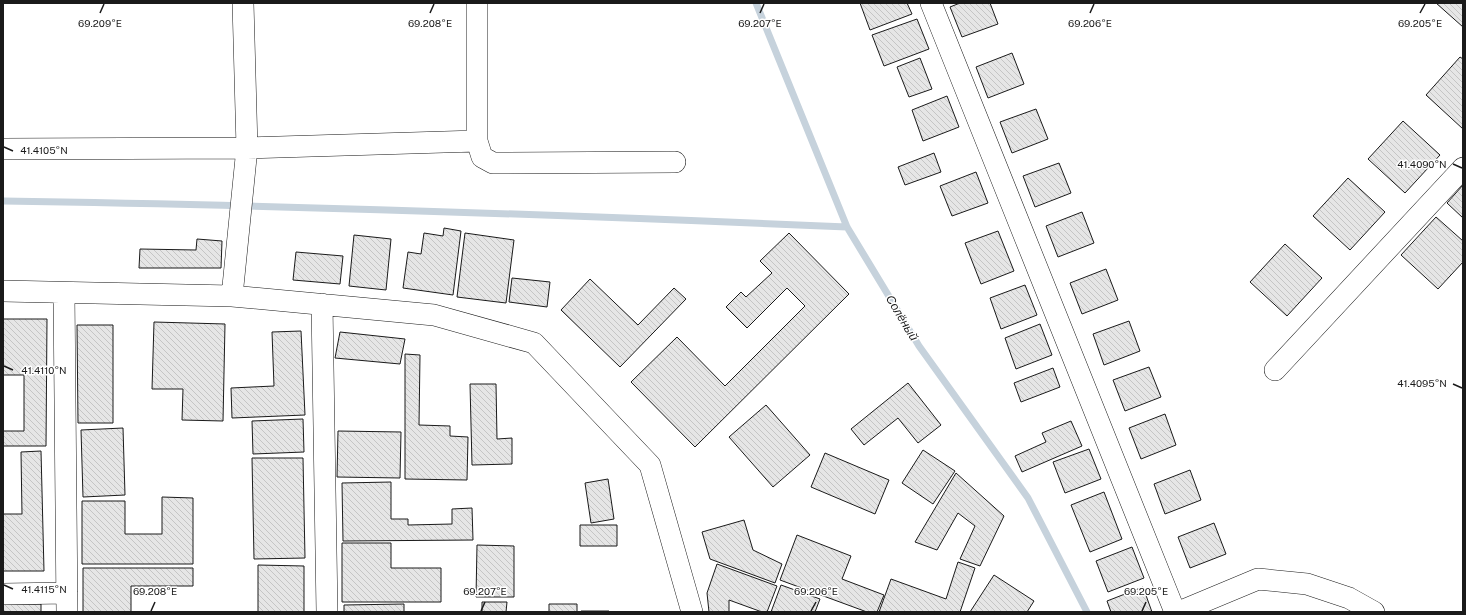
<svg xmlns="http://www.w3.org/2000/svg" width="1466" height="615" font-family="'Public Sans',sans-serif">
  <defs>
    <pattern id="building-back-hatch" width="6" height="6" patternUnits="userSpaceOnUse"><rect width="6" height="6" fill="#e6e6e6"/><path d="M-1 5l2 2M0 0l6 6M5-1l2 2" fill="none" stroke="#c5c5c5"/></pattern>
  </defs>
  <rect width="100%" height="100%" fill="#fff"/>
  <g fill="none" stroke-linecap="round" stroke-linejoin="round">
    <path stroke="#c6d2dc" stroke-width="7" d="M756 3 847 227 919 346 1028 498 1087 612
      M3 201C284 205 566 215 847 227"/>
  </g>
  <path fill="url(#building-back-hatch)" stroke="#1a1a1a" d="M860 3H907L912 14 870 30Z
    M960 3H990L998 24 962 37 950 7Z
    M1436 3H1463V27Z
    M917 19 929 49 884 66 872 35Z
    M1012 53 1024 84 988 98 976 67Z
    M1460 57 1463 59V129L1426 95Z
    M920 58 932 89 909 97 897 67Z
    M947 96 959 127 923 141 912 110Z
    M1036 109 1048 139 1012 153 1000 122Z
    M1403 121 1440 155 1405 193 1368 159Z
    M934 153 941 172 905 185 898 167Z
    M1059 163 1071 193 1035 207 1023 176Z
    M976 172 988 203 952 216 940 186Z
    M1348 178 1385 212 1350 250 1313 216Z
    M1463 185V218L1447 203Z
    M1082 212 1094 243 1058 257 1046 226Z
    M1436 217 1463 241V262L1438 289 1401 255Z
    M444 228 461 231 453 295 403 288 408 252 421 254 424 233 443 236Z
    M998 231 1014 271 981 284 965 243Z
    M465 233 514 240 506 303 457 297Z
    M789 233 849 294 695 447 631 382 677 337 725 386 805 306 787 288 747 328 726 307 741 292 746 297 772 273 760 261Z
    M354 235 391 239 386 290 349 286Z
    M197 239 222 241 221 268H139L140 249 196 250Z
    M1285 244 1322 278 1287 316 1250 282Z
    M296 252 343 256 340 284 293 280Z
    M1106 269 1118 300 1082 314 1070 283Z
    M512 278 550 282 547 307 509 302Z
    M590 279 638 325 674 288 686 299 620 367 561 310Z
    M1025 285 1037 315 1001 329 990 298Z
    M3 319H47L46 446H3V431H24V375H3Z
    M1129 321 1140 351 1104 365 1093 334Z
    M154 322 225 324 223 421 182 420 183 389H152Z
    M1040 324 1052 355 1016 369 1005 338Z
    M77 325H113V423H78Z
    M301 331 305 415 232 418 231 388 274 386 272 332Z
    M340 332 405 339 400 364 335 358Z
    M405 354 420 355 419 425 450 426V436L468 437 467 480 405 479Z
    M1149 367 1161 397 1125 411 1113 380Z
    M1053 368 1060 387 1021 402 1014 383Z
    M908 383 941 425 918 443 898 418 864 445 851 429Z
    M470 384H496L497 439 512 438V464L472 465Z
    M766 405 810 455 773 487 729 437Z
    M1165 414 1176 445 1141 459 1129 428Z
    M303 419 304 452 253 454 252 421Z
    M1071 421 1082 446 1022 472 1015 456 1046 442 1042 433Z
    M123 428 125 495 83 497 81 430Z
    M338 431 401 432 400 478 337 477Z
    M1089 449 1101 479 1065 493 1053 462Z
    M923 450 955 471 933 504 902 483Z
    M41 451 44 571H3V514H22L21 452Z
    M825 453 889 480 875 514 811 487Z
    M252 458H303L305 558 254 559Z
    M1190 470 1201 500 1165 514 1154 484Z
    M956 473 1004 516 980 566 960 559 975 526 958 513 937 550 915 542Z
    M608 479 614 519 591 523 585 483Z
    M391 482V519H408V525L452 524V509L472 508 473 540 343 541 342 483Z
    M1104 492 1122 539 1090 552 1071 505Z
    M162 497 193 498V564H82V501H125V534H162Z
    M744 520 753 550 782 564 775 583 710 559 702 532Z
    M1214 523 1226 554 1190 568 1178 537Z
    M580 525H617V546H580Z
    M797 535 851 556 842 579 884 595 877 612H867L780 580Z
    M342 543H391V568H441V602H342Z
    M477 545 514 546V597H476Z
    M1132 547 1144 578 1108 592 1096 561Z
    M958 562 975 568 960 612H879L891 579 946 599Z
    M717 564 777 586 767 612H762L729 600V612H709L707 593Z
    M258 565 304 566V612H258Z
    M83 568H193V586H131V612H83Z
    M994 575 1034 601 1027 612H970Z
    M781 585 820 599 815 612H771Z
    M1143 587 1152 612H1111L1107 601Z
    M482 602H507L506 612H482Z
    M3 604H41V612H3Z
    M404 604V612H344V605Z
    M549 604H577V612H549Z
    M581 611H609V612H581Z"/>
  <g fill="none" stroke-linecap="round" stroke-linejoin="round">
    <defs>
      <path id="street" d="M931 3 1175 612
        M477 141V3
        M3 149 247 148 477 141 482 157 493 163 675 162
        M3 291 232 296 434 315 534 343 650 465 692 612
        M64 293 67 612
        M232 296 247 148 243 3
        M322 304 327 612
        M1275 370 1463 168
        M3 594 67 593
        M1179 612 1258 579 1307 584 1349 598 1374 612"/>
    </defs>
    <use href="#street" stroke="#1a1a1a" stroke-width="22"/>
    <use href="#street" stroke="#fff" stroke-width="21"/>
  </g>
  <path fill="none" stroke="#1a1a1a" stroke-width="1.5" d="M100 13 104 4M430 13 434 4M760 13 764 4M1090 13 1094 4M1420 13 1425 4M4 147 13 151M1453 164 1462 168M4 366 13 370M1453 384 1462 388M4 585 13 589M151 611 155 602M481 611 485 602M811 611 816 602M1142 611 1146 602"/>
  <g text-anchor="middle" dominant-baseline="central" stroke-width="3" stroke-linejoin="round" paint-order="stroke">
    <g font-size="12" font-style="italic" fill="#1a1a1a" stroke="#fff">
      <text transform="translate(902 318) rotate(59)">Солёный</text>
    </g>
  </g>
  <g font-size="10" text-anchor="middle" fill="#1a1a1a" stroke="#fff" stroke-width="3" stroke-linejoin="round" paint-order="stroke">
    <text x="100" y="27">69.209°E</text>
    <text x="430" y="27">69.208°E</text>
    <text x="1090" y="27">69.206°E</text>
    <text x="1420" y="27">69.205°E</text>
    <text x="760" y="27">69.207°E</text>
    <text x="44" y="154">41.4105°N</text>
    <text x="1422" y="168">41.4090°N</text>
    <text x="44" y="374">41.4110°N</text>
    <text x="1422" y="387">41.4095°N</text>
    <text x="44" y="593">41.4115°N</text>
    <text x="155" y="595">69.208°E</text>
    <text x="485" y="595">69.207°E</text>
    <text x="816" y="595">69.206°E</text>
    <text x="1146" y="595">69.205°E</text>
  </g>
  <rect width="1466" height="615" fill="none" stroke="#1a1a1a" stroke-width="8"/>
</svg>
